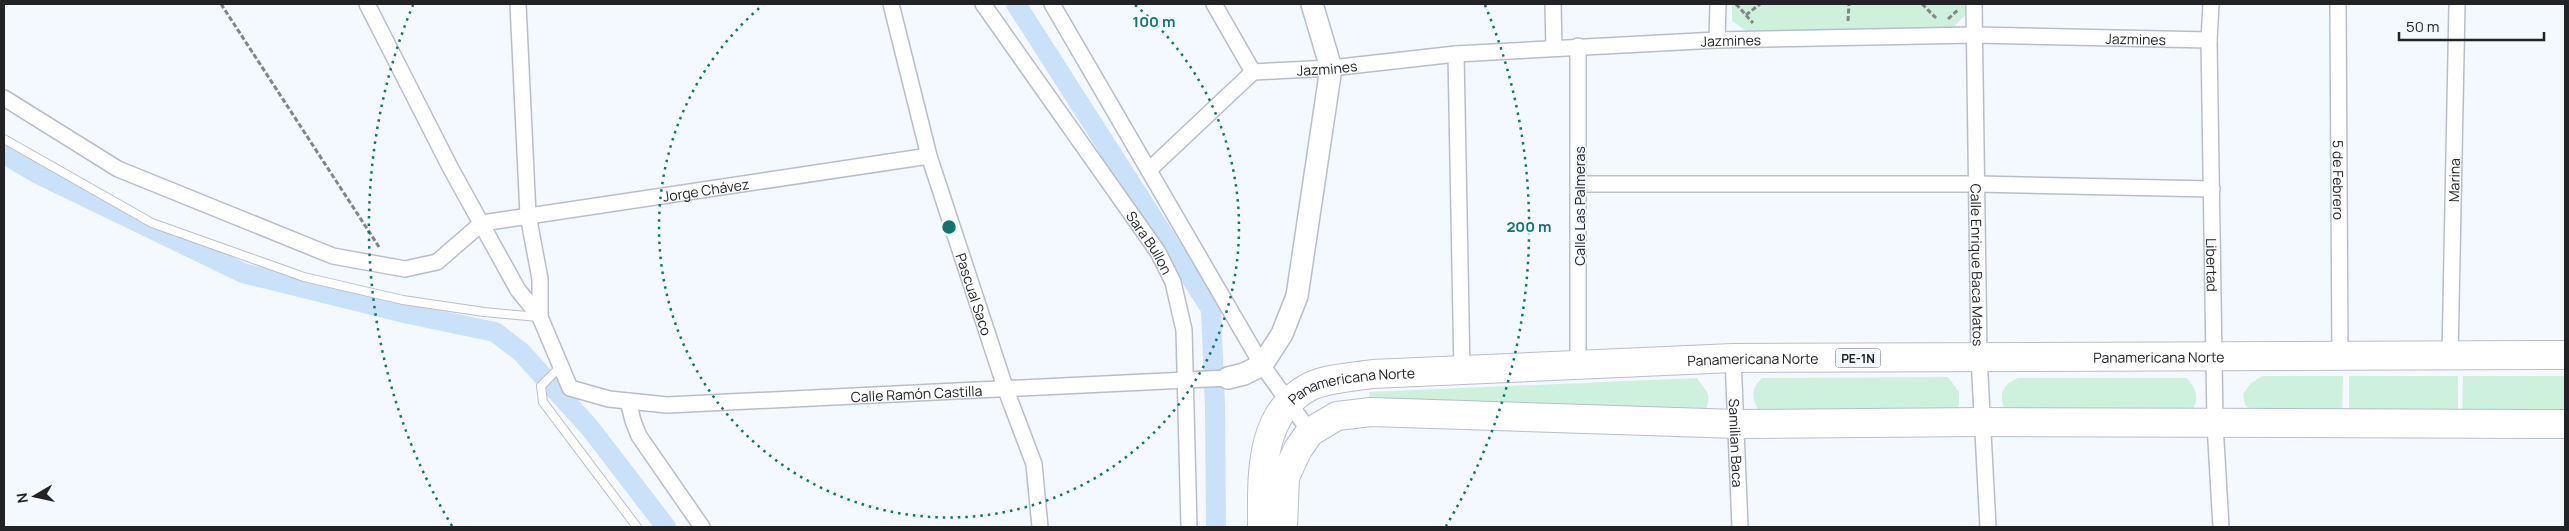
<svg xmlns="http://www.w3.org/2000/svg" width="2569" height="531" font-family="Manrope,sans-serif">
  <rect width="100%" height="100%" fill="#f4f8ff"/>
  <path fill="#cef1dd" d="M1732 4H1967V13L1952 29 1751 34 1732 21Z
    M2262 376H2343L2342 417 2250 410 2245 405 2243 394 2250 384Z
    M2349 376H2458V417H2349Z
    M2463 376H2565V417H2462Z
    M1948 377 1959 392V405L1954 412 1761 414C1752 400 1749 390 1762 378Z
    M1697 378C1706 392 1712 391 1706 410L1370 404 1369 392Z
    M2018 378H2187C2198 391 2200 401 2189 415L2006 412C1998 396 2001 385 2018 378Z"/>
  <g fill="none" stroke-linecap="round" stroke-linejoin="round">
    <path stroke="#c9e1f9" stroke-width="20" d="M1016 4 1211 309 1215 406 1216 527
      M4 154 38 174 243 273 409 314 495 332 521 352 590 428 666 527"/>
    <defs>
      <path id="lane" d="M4 139 152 223 304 277 403 300 484 312 538 317
        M561 366 541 386 543 402 637 527"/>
      <g id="street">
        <path id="s1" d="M367 4 451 169 518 290 540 317 570 388 609 399 667 405 1228 378"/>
        <path d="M518 4 528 215 540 279V317"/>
        <path id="s2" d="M891 4 929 156 1006 390 1034 464 1040 527"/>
        <path id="s3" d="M983 4 1158 252 1173 282 1184 330 1189 527"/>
        <path d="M1052 4 1262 365 1310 432"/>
        <path d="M1214 4 1253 72"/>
        <path d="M1553 4 1554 48"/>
        <path id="s4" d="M1974 4 1979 357 1988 527"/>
        <path id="s5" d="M2211 4 2209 40 2215 424 2221 527"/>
        <path id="s6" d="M2338 4 2340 356"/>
        <path d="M1717 40 1718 4"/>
        <path d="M1578 46V366"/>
        <path d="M1456 54 1462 372"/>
        <path id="s7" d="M1253 72 1331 68 1456 54 1717 40 1974 35 2209 40"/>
        <path id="s8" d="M4 98 118 169 333 256 405 269 437 262 482 223 929 156"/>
        <path d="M1149 170 1253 72"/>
        <path d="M1579 184H1978L2212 189"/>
        <path id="s9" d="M2450 356 2457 4"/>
        <path id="s10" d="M1733 358 1740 527"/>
        <path d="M628 401 633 421 639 436 702 527"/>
      </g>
      <path id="secondary" d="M1228 378 1244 374 1262 365 1282 334 1297 296 1331 68 1312 4"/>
      <g id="highway">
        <path id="s11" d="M1262 527C1262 478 1258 412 1311 386 1329 378 1353 377 1372 374L1733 358 2565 355"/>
        <path d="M1283 527 1285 477 1298 449 1310 432 1337 416 1371 412 1737 424 1981 422 2565 424"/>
      </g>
    </defs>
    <use href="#lane" stroke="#b8bec9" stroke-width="10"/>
    <use href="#street" stroke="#b8bec9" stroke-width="18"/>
    <use href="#secondary" stroke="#b8bec9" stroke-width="24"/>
    <use href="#highway" stroke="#b8bec9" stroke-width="30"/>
    <path stroke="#82858a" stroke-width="3" stroke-dasharray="5 2.5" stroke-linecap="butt" d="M221 4 379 247
      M1736 4 1753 23
      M1922 4 1936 18
      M1746 15 1760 4
      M1948 19 1958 10
      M1848 21 1849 4"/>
    <use href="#lane" stroke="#fff" stroke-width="8"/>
    <use href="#street" stroke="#fff" stroke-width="15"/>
    <use href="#secondary" stroke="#fff" stroke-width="21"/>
    <use href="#highway" stroke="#fff" stroke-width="28"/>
  </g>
  <g fill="none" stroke="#0f766e" stroke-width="2.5" stroke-dasharray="2.5 5">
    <path d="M1135 5A290 290 0 1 1 763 5"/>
    <path d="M452 526A580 580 0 0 1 413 5M1485 5A580 580 0 0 1 1446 526"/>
  </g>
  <g text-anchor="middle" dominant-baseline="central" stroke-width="4" stroke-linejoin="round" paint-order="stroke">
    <rect fill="#f4f8ff" stroke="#606368" stroke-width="1" x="1835.5" y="348.5" width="45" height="19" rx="4"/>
    <g font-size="12" font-weight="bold" fill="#212327">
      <text x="1858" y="358">PE-1N</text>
    </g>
    <g font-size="14" fill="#212327" stroke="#f4f8ff">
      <text stroke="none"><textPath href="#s7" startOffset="884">Jazmines</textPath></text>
      <text stroke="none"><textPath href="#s7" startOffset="479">Jazmines</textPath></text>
      <text stroke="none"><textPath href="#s7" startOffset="74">Jazmines</textPath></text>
      <text stroke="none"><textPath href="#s6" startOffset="176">5 de Febrero</textPath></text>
      <text stroke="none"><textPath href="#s9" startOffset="176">Marina</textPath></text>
      <text stroke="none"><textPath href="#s8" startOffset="758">Jorge Chávez</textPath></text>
      <text transform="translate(1579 206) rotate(-90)">Calle Las Palmeras</text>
      <text stroke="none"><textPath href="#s3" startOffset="291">Sara Bullon</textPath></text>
      <text stroke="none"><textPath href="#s4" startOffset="261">Calle Enrique Baca Matos</textPath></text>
      <text stroke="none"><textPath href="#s5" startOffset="261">Libertad</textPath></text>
      <text stroke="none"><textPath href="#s2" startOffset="302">Pascual Saco</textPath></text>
      <text stroke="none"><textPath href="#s11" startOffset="1008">Panamericana Norte</textPath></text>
      <text stroke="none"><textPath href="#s11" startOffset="602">Panamericana Norte</textPath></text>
      <text stroke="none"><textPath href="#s11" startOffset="198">Panamericana Norte</textPath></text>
      <text stroke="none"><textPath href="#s1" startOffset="784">Calle Ramón Castilla</textPath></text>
      <text stroke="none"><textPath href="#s10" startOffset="85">Samilian Baca</textPath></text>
    </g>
  </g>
  <circle cx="949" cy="227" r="8" fill="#0f766e" stroke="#f4f8ff" stroke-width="2.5"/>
  <g font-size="15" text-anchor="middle" font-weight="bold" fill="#0f766e" stroke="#f4f8ff" stroke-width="4" stroke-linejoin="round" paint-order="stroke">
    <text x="1154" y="27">100 m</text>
    <text x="1529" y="232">200 m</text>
  </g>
  <rect width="2569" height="531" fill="none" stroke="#212327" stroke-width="10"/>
  <g transform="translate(35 496) rotate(261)" stroke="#f4f8ff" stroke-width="4" paint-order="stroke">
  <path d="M0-4L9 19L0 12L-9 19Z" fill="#212327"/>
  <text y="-8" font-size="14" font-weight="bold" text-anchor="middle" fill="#212327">N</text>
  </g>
  <path d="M2399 32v8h145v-8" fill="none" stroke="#212327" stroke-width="2.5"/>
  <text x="2406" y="32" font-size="15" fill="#212327" stroke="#f4f8ff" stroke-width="4" paint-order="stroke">50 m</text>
</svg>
